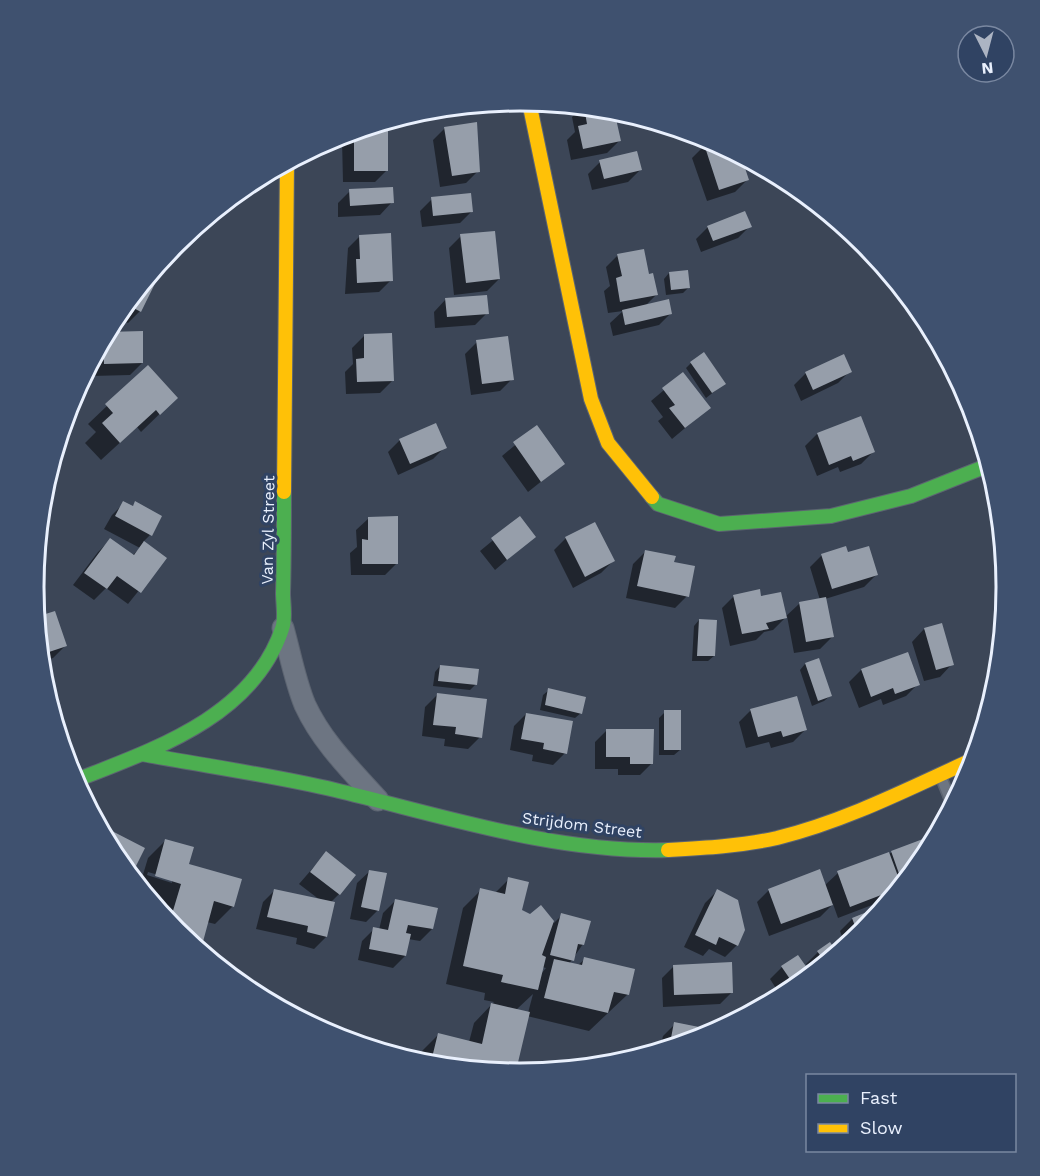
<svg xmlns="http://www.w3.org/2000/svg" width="1040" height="1176" font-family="'Work Sans',sans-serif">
  <rect width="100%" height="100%" fill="#3c4657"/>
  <path fill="#0007" fill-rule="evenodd" d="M456 107 453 110 416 113 425 110Z
    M582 107 613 110 619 141 607 153 571 160 567 140 575 132 572 117Z
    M366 128H386L387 170 375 182H343L342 140 349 133Z
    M445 128 478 171 466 183 440 187 433 140Z
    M714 142 747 180 735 192 707 201 692 158 704 146Z
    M600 162 640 170 628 182 592 190 588 174Z
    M350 191 392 202 380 215 338 217V203Z
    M432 199 472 211 460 223 422 227 420 211Z
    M750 226 738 238 701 252 696 239 708 227Z
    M360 236 391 280 379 292 345 294 348 248Z
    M461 236 499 279 487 291 454 295 449 248Z
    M172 249 140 311 128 323 116 317Z
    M618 255 648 276 656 295 645 306 671 313 659 325 613 336 610 323 623 311 608 313 604 291 610 286 606 267Z
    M669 273 689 287 683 293 666 295 664 279Z
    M446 299 487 313 475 325 435 328 434 312Z
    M106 334 142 363 130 375 92 376V361Z
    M364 336 392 381 380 393 346 394 345 372 353 364 352 348Z
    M477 342 512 379 500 391 471 395 465 354Z
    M691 363 724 384 706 398 686 368Z
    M148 367 176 398 141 432 137 427 101 460 85 443 96 432 88 424Z
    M850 371 838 383 801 401 794 385 806 373Z
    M683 374 709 408 672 439 658 421 663 417 651 401Z
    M537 427 563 464 528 492 502 456Z
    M817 434 873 452 861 464 840 472 838 467 817 476 805 446Z
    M400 440 445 447 433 459 398 475 388 452Z
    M124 503 132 507 136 503 150 535 143 542 165 558 128 604 106 588 94 600 73 585 98 552 110 540 132 556 140 548 104 529 112 515Z
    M369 518 397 563 385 575H351L350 553 357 547 356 530Z
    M520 518 534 537 495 570 480 551Z
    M566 538 613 561 601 573 573 588 554 550Z
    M645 552 673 563 687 596 675 608 626 598 633 564Z
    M847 554 876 575 864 587 825 599 832 637 820 649 794 653 787 616 773 630 764 632 756 640 730 646 722 608 734 596 760 597 785 617 799 604 820 600 810 567 822 555Z
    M1007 584V588L1005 605 997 593Z
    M54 613 65 646 53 658 40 662 36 619Z
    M699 620 714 656 708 661H692L694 626Z
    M924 629 952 664 940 677 924 681 912 642Z
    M907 654 918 684 906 696 883 705 881 699 859 708 849 682 861 670Z
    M818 660 830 696 824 701 812 706 800 670 805 664Z
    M440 666 476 684 470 690 433 686 435 672Z
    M549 690 581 713 575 718 540 710 543 695Z
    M437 695 480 737 468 749 444 746 445 739 422 736 425 707Z
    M751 710 805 730 793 742 771 748 769 742 746 748 739 722Z
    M665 712 680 750 674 755H659V718Z
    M526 714 565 753 553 765 532 761 533 755 510 750 514 726Z
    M607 730 652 763 640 775H618V769H595V742Z
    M112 833 143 849 127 873 105 840Z
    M938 835 925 859 893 897 838 918 833 904 820 917 769 936 757 902 769 890 824 886 838 873Z
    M166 840 187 865 233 906 215 924 207 922 197 950 175 932 160 913 164 902 146 896 139 888 148 858ZM148 872 172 879V883L147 875Z
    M326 853 339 894 330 903 326 937 314 949 296 944 297 938 256 929 263 902 275 890 320 900 299 884Z
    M370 871 378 910 366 922 350 919 357 883Z
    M135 875 136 884 129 876Z
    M509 879 521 911 530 916 540 907 554 923 562 915 583 944 569 964 577 966 585 959 633 970 627 995 589 1031 527 1016 513 1074 418 1063 420 1053 438 1035 469 1042 474 1023 494 1002 484 1000 485 993 446 984 463 908 481 890 495 893ZM542 967 546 968 540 975ZM533 994 528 1013 516 1010Z
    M717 891 737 945 725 957 709 949 703 956 684 947 705 903Z
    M395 901 432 929 420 941 408 939 405 956 393 968 358 960 362 941 374 929 379 930 383 913Z
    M885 907 864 933 846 947 840 931 852 919Z
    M818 952 837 955 790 993 787 995 784 990 779 993 770 979 782 967 809 974 812 973 806 964Z
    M674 966 732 992 720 1004 663 1007 662 978Z
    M675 1024 702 1029 700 1040 659 1052 663 1036Z
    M714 1030 719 1031 708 1037V1036Z"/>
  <path fill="#969eaa" d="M584 107 614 110 621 141 583 149 578 126 587 124Z
    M477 122 480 172 452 176 444 127Z
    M388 126V171H354V132L372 127Z
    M713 141 741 156 749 180 719 190 704 144Z
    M637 151 642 170 604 179 599 160Z
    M393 187 394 203 350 206 349 189Z
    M471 193 473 212 433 216 431 197Z
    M745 211 752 227 713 241 707 226Z
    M495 231 500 279 466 283 460 234Z
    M391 233 393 281 357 283 356 259H360L359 235Z
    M173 247 141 312 126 304Z
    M644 249 649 274 653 273 658 295 620 302 616 278 622 276 617 254Z
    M688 270 690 288 671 290 669 272Z
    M487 295 489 314 447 317 445 298Z
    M669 299 672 314 625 325 622 310Z
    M143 331V363L104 364 103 340 107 332Z
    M392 333 394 381 357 382 356 359 364 358V334Z
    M508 336 514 380 482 384 476 340Z
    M704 352 726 384 712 393 690 362Z
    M844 354 852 372 813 390 805 372Z
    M148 365 178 398 160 415 156 410 120 443 102 423 113 413 105 404Z
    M683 372 711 408 685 428 669 408 675 405 662 388Z
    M861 416 875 452 853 461 851 456 829 465 817 433Z
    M436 423 447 448 410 464 399 439Z
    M537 425 565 464 541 482 513 442Z
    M123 501 133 506 135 501 162 516 152 536 115 516Z
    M398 516V564H362V539L368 540V517Z
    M520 516 536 537 507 560 491 538Z
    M595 522 615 561 585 577 565 537Z
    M110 538 134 555 144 541 167 558 141 593 117 576 107 589 84 573Z
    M846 546 848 552 869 546 878 575 832 589 821 554Z
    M645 550 676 556 674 562 695 566 689 597 637 586Z
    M760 589 761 596 781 592 787 618 766 623 769 629 742 634 733 595Z
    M826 597 834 637 806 642 799 602Z
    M55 611 67 646 40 655 36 617Z
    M699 619 717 620 715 656H697Z
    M942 623 954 665 936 670 924 628Z
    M908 652 920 685 895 694 893 688 871 697 861 669Z
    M819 658 832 696 818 701 805 663Z
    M440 665 479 669 477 685 438 681Z
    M548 688 586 697 582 714 545 705Z
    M437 693 487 699 482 738 455 734 456 727 433 725Z
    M797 696 807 730 783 737 781 731 758 737 750 709Z
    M664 710H681V750H664Z
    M526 713 573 721 567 754 543 749 544 743 521 739Z
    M606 729H654L653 764H630V757H606Z
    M112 831 145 848 136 866 130 863 126 870 115 858 106 842Z
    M939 833 925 859 903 885 891 851Z
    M165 839 194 847 189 864 242 879 234 907 214 901 201 949 193 947 169 924 181 884 155 876Z
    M326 851 356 875 340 895 310 872Z
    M889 852 902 887 850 907 837 871Z
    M820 869 833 905 781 924 768 889Z
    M369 870 387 873 379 911 361 907Z
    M508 877 529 882 522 910 530 914 541 905 554 921 542 955 546 957 538 990 501 982 503 975 463 966 480 888 505 894Z
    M274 889 335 902 327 937 307 932 308 926 267 917Z
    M717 889 738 900 745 930 738 946 719 937 716 945 695 935Z
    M395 899 438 908 433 929 408 925 406 933 411 934 406 956 369 949 373 927 388 930Z
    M887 904 864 933 859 937 852 918Z
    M561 913 591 921 584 945 578 944 574 961 550 955Z
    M830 942 838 954 801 985 797 979 792 982 781 966 798 955 810 972 825 962 817 951Z
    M584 957 635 969 629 995 614 992 608 1013 544 998 554 959 582 965Z
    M732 962 733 993 674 995 673 965Z
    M491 1003 530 1012 515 1075 430 1066 438 1033 482 1044Z
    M674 1022 704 1028 702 1039 669 1049Z"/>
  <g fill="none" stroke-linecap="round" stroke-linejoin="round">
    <defs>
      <path id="lane" d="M941 777 953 807"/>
      <path id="street" d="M283 628C290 653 295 681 305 705 322 742 351 770 378 800"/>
      <path id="fast" d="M652 497 658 504 719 524 831 516 911 496 989 465
        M142 754C206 766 272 775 335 790 444 816 555 853 668 850
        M74 781C152 750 252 718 282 629 286 619 283 604 283 593 284 559 284 525 284 492"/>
      <path id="slow" d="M529 102 591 399 608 443 652 497
        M284 492 287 163
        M668 850C705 848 741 846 777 838 846 821 910 788 974 759"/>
    </defs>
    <use href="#lane" stroke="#5c6471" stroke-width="13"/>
    <use href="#street" stroke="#5c6471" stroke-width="23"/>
    <use href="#fast" stroke="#5c6471" stroke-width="16"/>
    <use href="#slow" stroke="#5c6471" stroke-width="16"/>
    <use href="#lane" stroke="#6d7582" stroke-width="10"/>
    <use href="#street" stroke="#6d7582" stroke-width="21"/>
    <use href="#fast" stroke="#4caf50" stroke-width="14"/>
    <use href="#slow" stroke="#ffc107" stroke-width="14"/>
  </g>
  <g text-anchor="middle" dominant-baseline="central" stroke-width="6" stroke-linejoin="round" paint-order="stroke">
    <g font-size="16" fill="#e9f0fd" stroke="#304363">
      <text transform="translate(268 530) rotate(-89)">Van Zyl Street</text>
      <text transform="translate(582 825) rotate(7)">Strijdom Street</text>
    </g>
  </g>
  <path d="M0 0H1040V1176H0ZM44 587a476 476 0 1 1 952 0a476 476 0 1 1-952 0Z" fill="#3f516f" fill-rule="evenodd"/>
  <path fill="none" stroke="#e9f0fd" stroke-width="3" d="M44 587a476 476 0 1 1 952 0a476 476 0 1 1-952 0Z"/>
  <rect x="806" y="1074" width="210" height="78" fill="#304363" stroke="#7a88a1" stroke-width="1.5"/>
  <rect x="818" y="1094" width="30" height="9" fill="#4caf50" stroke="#7a88a1" stroke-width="1.5"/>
  <text x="860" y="1104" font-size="18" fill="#e9f0fd">Fast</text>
  <rect x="818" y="1124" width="30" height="9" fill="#ffc107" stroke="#7a88a1" stroke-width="1.5"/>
  <text x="860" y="1134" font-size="18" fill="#e9f0fd">Slow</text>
  <g transform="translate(986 54) rotate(174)"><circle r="28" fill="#304363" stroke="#7a88a1" stroke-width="1.5"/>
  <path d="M0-4.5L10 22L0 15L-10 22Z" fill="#acb4c3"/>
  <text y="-9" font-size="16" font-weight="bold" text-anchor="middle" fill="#e9f0fd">N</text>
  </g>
</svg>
